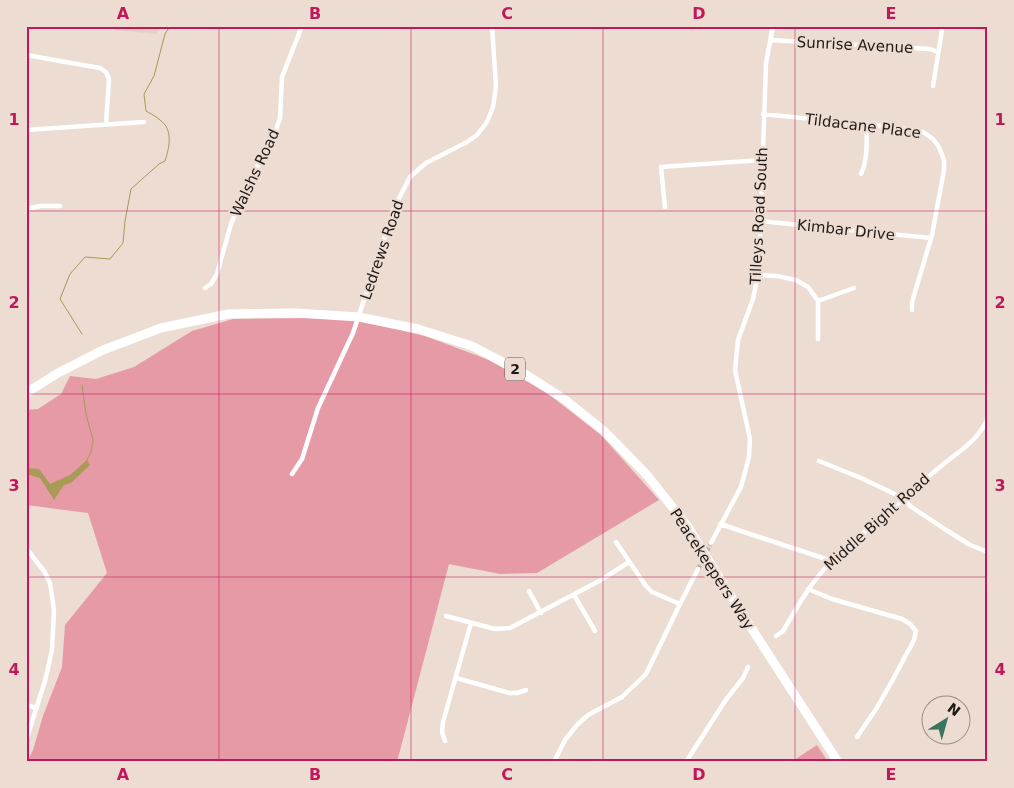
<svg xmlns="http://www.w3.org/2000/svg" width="1014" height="788" font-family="'DejaVu Sans',sans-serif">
  <rect width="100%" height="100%" fill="#ecdcd2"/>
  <path fill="#e7d0c1" d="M115 26H158L157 34 115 30Z"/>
  <path fill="#e69aa5" d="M316 318 362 321 425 336 489 360 547 393 601 435 659 500 537 573 500 574 449 564 397 762H27L33 750 43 716 62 667 65 625 107 573 88 513 26 505V410L38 409 61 394 70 376 96 379 134 367 192 331 233 319Z
    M817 745 828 762H791Z"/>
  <path fill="#a79b55" d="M87 460 90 465 71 483 64 485 54 500 40 478 26 474V468L39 469 50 484 70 475Z"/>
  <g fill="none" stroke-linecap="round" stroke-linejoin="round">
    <path stroke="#a79b55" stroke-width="1" d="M82 334 60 299 70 274 85 257 110 259 123 243 125 221 131 189 159 164 165 161C169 148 174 130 160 120 156 116 151 114 146 111L144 94 154 76 165 34 170 26
      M82 385 86 414 93 440 91 452 87 460"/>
    <path stroke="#c3b5ad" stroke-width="4.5" stroke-dasharray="4.5 2" stroke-linecap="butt" d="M698 569 711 543"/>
    <path stroke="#fff" stroke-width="4.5" d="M770 40 930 49 938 52
      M26 55 100 68 106 72 109 79 106 124
      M933 86 942 30 941 26
      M763 114 909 129 923 132 933 139 939 147 944 160V170L932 235 912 302V310
      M26 130 144 122
      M861 174C868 159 867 140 866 124
      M665 207 661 167 762 160
      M26 209 40 206H60
      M760 221 931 238
      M758 275 777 276 796 280 808 287 818 301V339
      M205 288 211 284 217 274 231 224 249 181 274 136 280 118 282 77 302 26
      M818 301 854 288
      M819 461 861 478 905 499 910 506 943 528 970 545 988 552
      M292 474 302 459 318 408 353 333 367 291 369 280 375 266 394 208 410 177 426 163 467 142 477 135 487 122 493 107 496 86 492 26
      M720 524 832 561
      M616 542 646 586 652 592 680 604
      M711 543 741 487 749 457 750 439 735 370 738 340 753 299 759 270 766 63 773 26
      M26 548 44 571 50 583 54 610 52 650 45 681 26 741
      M808 589 832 599 902 619 910 624 916 631 914 640 891 683 876 709 857 737
      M529 591 541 613
      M574 595 595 631
      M446 616 495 629 510 628 601 580 629 562
      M776 636 783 631C798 606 810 583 831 562 853 539 879 520 904 500 915 491 924 480 935 471 953 455 980 441 988 417
      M456 678 510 693H517L526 690
      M26 705 37 708
      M445 741 442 732 443 722 471 623
      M554 762 565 740 577 725 588 715 622 697 646 674 680 604 698 569
      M686 762 725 701 743 678 748 667"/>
    <path stroke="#fff" stroke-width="9" d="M26 393 58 373 103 350 161 328 228 314 296 313 359 317 418 329 472 346 525 374 564 399 604 431 647 475 688 527 732 598 838 762"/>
  </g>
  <path fill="none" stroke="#c2185b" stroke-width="1" stroke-opacity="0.55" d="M219 26V762M411 26V762M603 26V762M795 26V762M26 211H988M26 394H988M26 577H988"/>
  <g text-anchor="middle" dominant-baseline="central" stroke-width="4.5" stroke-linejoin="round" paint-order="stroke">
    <rect fill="#ecdcd2" stroke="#5d544f" stroke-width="1" x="505" y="357.5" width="20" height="23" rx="4"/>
    <g font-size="14" font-weight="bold" fill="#201a17">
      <text x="515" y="369">2</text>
    </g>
    <g font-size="15" fill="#201a17" stroke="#ecdcd2">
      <text transform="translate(855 45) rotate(3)">Sunrise Avenue</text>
      <text transform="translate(863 126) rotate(7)">Tildacane Place</text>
      <text transform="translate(255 173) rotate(-65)">Walshs Road</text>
      <text transform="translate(759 216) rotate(-87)">Tilleys Road South</text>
      <text transform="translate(846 230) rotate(6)">Kimbar Drive</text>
      <text transform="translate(382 250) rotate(-71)">Ledrews Road</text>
      <text transform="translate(877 522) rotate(-42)">Middle Bight Road</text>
      <text transform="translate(712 569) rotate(57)">Peacekeepers Way</text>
    </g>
  </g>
  <rect width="1014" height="788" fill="none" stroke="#ecdcd2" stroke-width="55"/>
  <g transform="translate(946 720) rotate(37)"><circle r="24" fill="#ecdcd2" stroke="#9a8e87"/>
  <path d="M0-4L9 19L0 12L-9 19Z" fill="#397560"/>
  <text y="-8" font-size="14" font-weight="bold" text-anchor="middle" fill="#201a17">N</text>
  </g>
  <rect x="28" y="28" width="958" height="732" fill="none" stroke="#c2185b" stroke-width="2"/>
  <g font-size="16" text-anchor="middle" font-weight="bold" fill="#c2185b">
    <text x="123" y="19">A</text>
    <text x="315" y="19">B</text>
    <text x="507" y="19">C</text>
    <text x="699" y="19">D</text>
    <text x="891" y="19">E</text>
    <text x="14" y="125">1</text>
    <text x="1000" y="125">1</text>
    <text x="14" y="308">2</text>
    <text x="1000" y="308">2</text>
    <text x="14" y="491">3</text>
    <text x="1000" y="491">3</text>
    <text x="14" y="675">4</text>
    <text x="1000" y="675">4</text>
    <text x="123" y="780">A</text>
    <text x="315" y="780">B</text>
    <text x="507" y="780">C</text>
    <text x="699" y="780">D</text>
    <text x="891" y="780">E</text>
  </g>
</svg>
